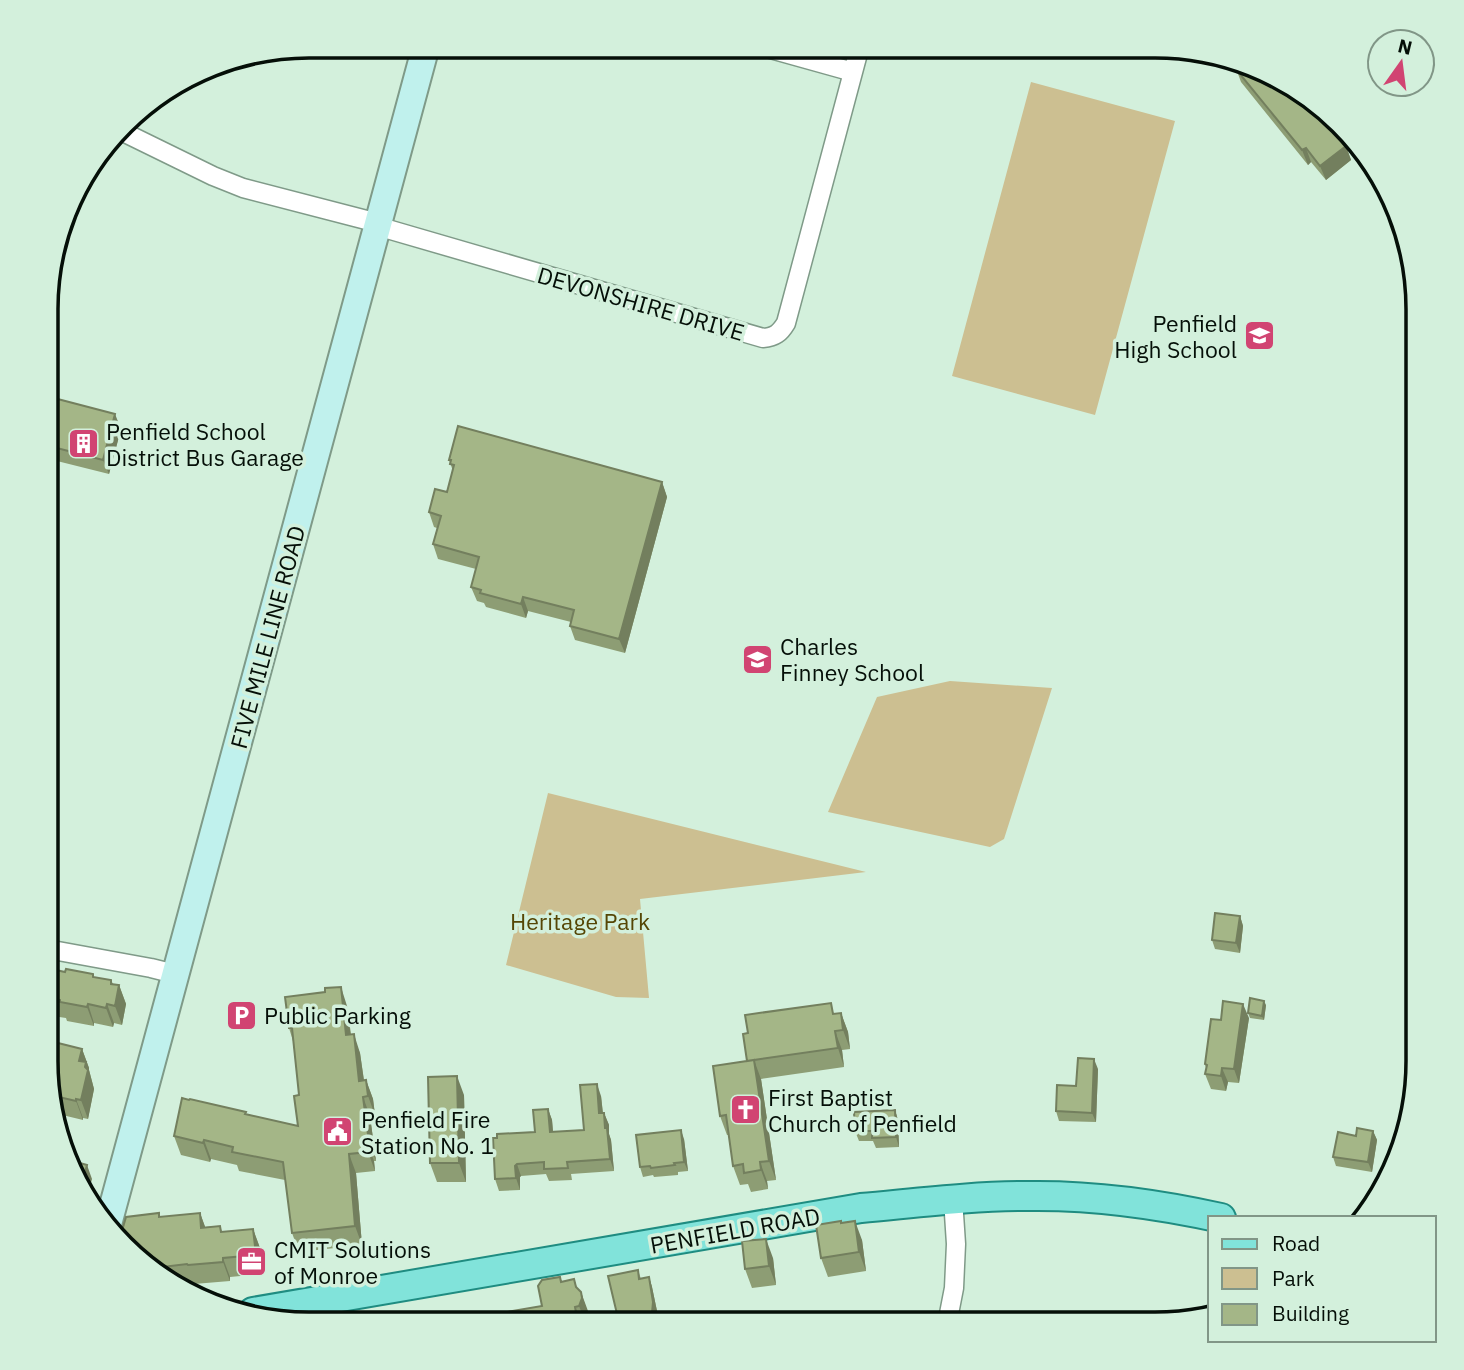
<svg xmlns="http://www.w3.org/2000/svg" width="1464" height="1370" font-family="'IBM Plex Sans',sans-serif">
  <rect width="100%" height="100%" fill="#d3f0dc"/>
  <path fill="#ccbf91" d="M1031 82 1175 121 1095 415 952 376Z
    M950 681 1052 688 1004 839 990 847 828 812 877 697Z
    M548 793 866 872 640 899 649 998 616 997 506 965Z"/>
  <g fill="none" stroke-linecap="round" stroke-linejoin="round">
    <defs>
      <path id="minor" d="M760 46 853 72
        M119 130 213 176 243 188 378 223
        M377 226 763 338C775 337 780 333 786 323L860 46
        M47 949 151 968 175 974
        M947 1324 954 1288 956 1244 953 1199"/>
      <path id="secondary" d="M107 1228 426 46"/>
      <path id="primary" d="M253 1312 861 1208C917 1203 972 1196 1028 1196 1093 1195 1158 1204 1221 1218"/>
    </defs>
    <use href="#minor" stroke="#7f9a88" stroke-width="21"/>
    <use href="#secondary" stroke="#7f9a88" stroke-width="30"/>
    <use href="#primary" stroke="#1f8c81" stroke-width="32"/>
    <use href="#minor" stroke="#fff" stroke-width="18"/>
    <use href="#secondary" stroke="#c0f1ed" stroke-width="26"/>
    <use href="#primary" stroke="#81e3da" stroke-width="28"/>
  </g>
  <path fill="#8d9d74" d="M1234 63 1272 73 1353 135 1355 138 1346 146 1351 160 1326 180 1311 162 1308 165 1241 82Z
    M50 397 121 429 109 474 49 459Z
    M449 460 662 482 667 497 625 653 575 640 570 626 571 622 528 611 526 618 486 607 484 603 477 601 471 587 476 569 438 559 433 544 437 528 434 527 429 512 447 492 453 471Z
    M1240 916 1243 926 1240 953 1215 949 1212 940Z
    M47 968 65 972 93 974 94 977 111 980 113 984 119 985 126 1004 122 1025 114 1023 113 1027 94 1023V1026L67 1021 66 1018 46 1015Z
    M1266 1005 1264 1020 1250 1018 1248 1013Z
    M347 1006 351 1034 360 1053 364 1080H366L373 1099 375 1115 370 1116 376 1161H374L375 1171 356 1173 362 1245 299 1252 292 1233 285 1180 239 1171 237 1165 211 1159 210 1162 181 1155 174 1136 246 1112V1114L298 1126 299 1095 293 1041 289 1028Z
    M835 1013H841L848 1032 850 1049 842 1050 844 1067 761 1079 776 1180 767 1181 768 1189 751 1192 748 1184 740 1185 733 1166 729 1135H727L720 1116 747 1061Z
    M1249 1018 1239 1083 1228 1082 1226 1091 1211 1089 1205 1074 1206 1068 1205 1064 1221 1020Z
    M46 1040 82 1049 89 1068V1070L94 1089 88 1119 83 1118V1120L54 1113 48 1088 52 1074H48L46 1068Z
    M1098 1069 1096 1122 1059 1121 1056 1111Z
    M464 1095 466 1182H437L430 1163Z
    M601 1096 603 1113H604L609 1125V1134L611 1140 614 1171 571 1174 572 1180 549 1181 546 1174 521 1176 520 1177V1190L499 1191 495 1179 535 1132 548 1109 552 1120 553 1132 584 1130Z
    M895 1110 898 1120 899 1147 876 1148 873 1141H859L855 1131Z
    M1373 1131 1377 1140 1372 1172 1336 1166 1333 1157 1356 1136Z
    M684 1139 688 1171 678 1172V1175L654 1177 653 1175 643 1177 640 1167Z
    M159 1213 160 1217 200 1213 205 1227 220 1226 222 1232 253 1229 260 1248 262 1274 230 1277V1281L194 1284V1283L177 1285 119 1241Z
    M841 1223 862 1240 866 1271 828 1277 821 1258Z
    M773 1258 776 1285 752 1288 745 1269Z
    M638 1270 641 1279 649 1277 652 1287 657 1311 655 1324H620L617 1314Z
    M560 1277 562 1282 578 1289 581 1292 589 1317 586 1324H491L542 1306Z"/>
  <path fill="#737f5e" d="M1344 128 1355 138 1346 146 1351 160 1326 180 1320 166 1337 134Z
    M1306 148 1311 162 1308 165 1302 150Z
    M115 414 121 429 109 474 103 460Z
    M662 482 667 497 625 653 619 639Z
    M523 597 528 611 526 618 521 604Z
    M1240 916 1243 926 1240 953 1236 943Z
    M111 980 117 996 119 985 126 1004 122 1025 115 1006 111 984Z
    M341 987 347 1006 353 1054 346 1035Z
    M1264 1001 1266 1005 1264 1020 1262 1016Z
    M88 1004 94 1023V1026L87 1007Z
    M107 1004 114 1023 113 1027 106 1008Z
    M1243 1004 1249 1018 1239 1083 1234 1069Z
    M841 1013 848 1032 850 1049 843 1030Z
    M835 1031 842 1050 844 1067 838 1048Z
    M354 1034 360 1053 366 1096 359 1081Z
    M82 1049 89 1068V1070L94 1089 88 1119 81 1100 79 1061Z
    M1094 1059 1098 1069 1096 1122 1092 1113Z
    M754 1060 761 1079 776 1180 769 1161Z
    M1222 1068 1228 1082 1226 1091 1221 1076Z
    M457 1076 464 1095 466 1182 459 1163Z
    M366 1080 373 1099 375 1115 368 1096Z
    M597 1084 601 1096 604 1125 599 1113Z
    M363 1097 370 1116 376 1161 369 1142Z
    M76 1099 83 1118V1120L76 1101Z
    M548 1109 552 1120 554 1144 550 1132Z
    M895 1110 898 1120 899 1147 896 1137Z
    M604 1113 609 1125V1134L611 1140 614 1171 610 1159Z
    M681 1130 684 1139 688 1171 684 1162Z
    M1373 1131 1377 1140 1372 1172 1368 1162Z
    M204 1140 211 1159 210 1162 203 1143Z
    M367 1142 374 1161 375 1171 368 1152Z
    M349 1154 356 1173 362 1245 355 1226Z
    M760 1162 767 1181 768 1189 761 1170Z
    M517 1164 521 1176 520 1177V1190L516 1178 515 1166Z
    M87 1165 92 1179 87 1197 81 1187Z
    M200 1213 207 1232 201 1228Z
    M855 1221 862 1240 866 1271 859 1252Z
    M253 1229 260 1248 262 1274 256 1255Z
    M766 1239 773 1258 776 1285 769 1266Z
    M223 1258 230 1277V1281L223 1262Z
    M649 1277 652 1287 657 1311 655 1324H651Z
    M574 1279 581 1300V1292L588 1311 589 1317 586 1324 579 1306Z
    M575 1307 582 1324H579Z"/>
  <path fill="#a4b687" stroke="#737f5e" stroke-width="2" d="M1239 64 1272 73 1344 128 1337 134 1346 146 1320 166 1306 148 1302 150 1235 68Z
    M50 397 115 414 103 460 49 446Z
    M458 426 662 482 619 639 570 626 574 610 523 597 521 604 480 593 481 590 471 587 479 557 433 544 441 516 429 512 435 489 447 492 454 465 450 464 451 460H449Z
    M1215 913 1240 916 1236 943 1212 940Z
    M47 968 65 972 66 969 93 974V977L111 980V984L119 985 115 1006 107 1004 106 1008 88 1004 87 1007 60 1002V1000L46 997Z
    M341 987 346 1035 354 1034 359 1081 366 1080 368 1096 363 1097 369 1142H367L368 1152 349 1154 355 1226 292 1233 283 1162 232 1152 233 1147 204 1140 203 1143 174 1136 182 1098 189 1100 190 1099 246 1112 245 1114 298 1126 294 1096 299 1095 292 1028H289L285 997 325 992V988Z
    M1250 998 1264 1001 1262 1016 1248 1013Z
    M1223 1001 1243 1004 1234 1069 1222 1068 1221 1076 1205 1074 1207 1065 1205 1064 1211 1019 1221 1020Z
    M831 1003 833 1014 841 1013 843 1030 835 1031 838 1048 747 1061 743 1034 748 1033 745 1015Z
    M46 1040 82 1049 79 1061 86 1062 85 1067 88 1070 81 1100 76 1099V1101L50 1095 48 1088 56 1058 46 1056Z
    M1078 1058 1094 1059 1092 1113 1056 1111 1057 1085 1076 1086Z
    M754 1060 769 1161 760 1162 761 1170 744 1173 743 1164 733 1166 726 1115 720 1116 713 1066Z
    M457 1076 459 1163H430L428 1077Z
    M597 1084 599 1113H604L605 1128H607L610 1159 567 1162 568 1168 544 1169V1162L517 1164 515 1166 516 1178 495 1179 493 1138H497V1134L535 1132 533 1110 548 1109 550 1132 584 1130 580 1085Z
    M895 1110 896 1137 872 1138V1131H855L854 1112Z
    M1357 1128 1373 1131 1368 1162 1333 1157 1338 1132 1356 1136Z
    M681 1130 684 1162 674 1163 675 1165 651 1168 650 1166 640 1167 636 1135Z
    M65 1159 87 1165 81 1187 65 1162Z
    M159 1213V1217L200 1213 201 1228 220 1226 221 1232 253 1229 256 1255 223 1258V1262L188 1265 187 1264 154 1268 119 1241 126 1217Z
    M841 1221V1223L855 1221 859 1252 821 1258 816 1225Z
    M766 1239 769 1266 745 1269 742 1241Z
    M638 1270 639 1279 649 1277 653 1302 651 1324H631L629 1316 621 1318 620 1313 617 1314 608 1276Z
    M560 1277 561 1282 574 1279 576 1287 581 1292 582 1298 579 1306 575 1307 578 1323 571 1324H491L489 1315 542 1306 538 1286 542 1280Z"/>
  <defs>
    <symbol id="school-square" viewBox="-11 -11 22 22"><rect x="-9" y="-9" width="18" height="18" rx="4" fill="#d14472" stroke="#d3f0dc"/><path d="M0-5L7-2L0 1L-7-2ZM-4 1L0 2.5L4 1V4Q0 6-4 4Z" fill="#fff"/></symbol>
    <symbol id="building-square" viewBox="-11 -11 22 22"><rect x="-9" y="-9" width="18" height="18" rx="4" fill="#d14472" stroke="#d3f0dc"/><path d="M-4-6H4V6H1V3H-1V6H-4ZM-2.5-4.3h1.7v1.8h-1.7ZM.8-4.3h1.7v1.8H.8ZM-2.5-1h1.7V.8h-1.7ZM.8-1h1.7V.8H.8Z" fill="#fff"/></symbol>
    <symbol id="parking-square" viewBox="-11 -11 22 22"><rect x="-9" y="-9" width="18" height="18" rx="4" fill="#d14472" stroke="#d3f0dc"/><path d="M-3.5-5.5H1a3.5 3.5 0 0 1 0 7H-1V5.5H-3.5ZM-1-3.4V-.6H.8a1.4 1.4 0 0 0 0-2.8Z" fill="#fff"/></symbol>
    <symbol id="church-square" viewBox="-11 -11 22 22"><rect x="-9" y="-9" width="18" height="18" rx="4" fill="#d14472" stroke="#d3f0dc"/><path d="M-1.2-6h2.4v3.5h3.3v2.4h-3.3V6h-2.4V-.1h-3.3v-2.4h3.3Z" fill="#fff"/></symbol>
    <symbol id="civic-square" viewBox="-11 -11 22 22"><rect x="-9" y="-9" width="18" height="18" rx="4" fill="#d14472" stroke="#d3f0dc"/><path d="M-.6-6.5H3V-4.5H.6V-3L4-1V1h2V6H-6V1h2V-1L-.6-3ZM-1.2 2.5V6h2.4V2.5Z" fill="#fff"/></symbol>
    <symbol id="office-square" viewBox="-11 -11 22 22"><rect x="-9" y="-9" width="18" height="18" rx="4" fill="#d14472" stroke="#d3f0dc"/><path d="M-6-3h4V-5.5h4V-3h4V5H-6ZM-1-4.5V-3h2v-1.5ZM-6 0V1H6V0Z" fill="#fff"/></symbol>
  </defs>
  <g fill-rule="evenodd">
    <use href="#school-square" x="1242" y="318" width="35" height="35"/>
    <use href="#building-square" x="66" y="426" width="35" height="35"/>
    <use href="#school-square" x="740" y="642" width="35" height="35"/>
    <use href="#parking-square" x="224" y="998" width="35" height="35"/>
    <use href="#church-square" x="728" y="1092" width="35" height="35"/>
    <use href="#civic-square" x="320" y="1114" width="35" height="35"/>
    <use href="#office-square" x="234" y="1244" width="35" height="35"/>
  </g>
  <g text-anchor="middle" dominant-baseline="central" stroke-width="7" stroke-linejoin="round" paint-order="stroke">
    <g font-size="23" fill="#050f08" stroke="#d3f0dc">
      <text transform="translate(641 303) rotate(16)">DEVONSHIRE DRIVE</text>
      <text transform="translate(267 637) rotate(-75)">FIVE MILE LINE ROAD</text>
      <text transform="translate(735 1230) rotate(-10)">PENFIELD ROAD</text>
    </g>
    <g font-size="23" fill="#050f08" stroke="#d3f0dc" text-anchor="start">
      <text x="1237" y="323" text-anchor="end">Penfield<tspan x="1237" dy="26">High School</tspan></text>
      <text x="106" y="431">Penfield School<tspan x="106" dy="26">District Bus Garage</tspan></text>
      <text x="780" y="646">Charles<tspan x="780" dy="26">Finney School</tspan></text>
      <text x="264" y="1015">Public Parking</text>
      <text x="768" y="1097">First Baptist<tspan x="768" dy="26">Church of Penfield</tspan></text>
      <text x="361" y="1119">Penfield Fire<tspan x="361" dy="26">Station No. 1</tspan></text>
      <text x="274" y="1249">CMIT Solutions<tspan x="274" dy="26">of Monroe</tspan></text>
    </g>
    <g font-size="23" fill="#554605" stroke="#d3f0dc">
      <text x="580" y="921">Heritage Park</text>
    </g>
  </g>
  <path d="M0 0H1464V1370H0ZM309 58H1155A251 251 0 0 1 1406 309V1061A251 251 0 0 1 1155 1312H309A251 251 0 0 1 58 1061V309A251 251 0 0 1 309 58Z" fill="#d3f0dc" fill-rule="evenodd"/>
  <path fill="none" stroke="#050f08" stroke-width="3.5" d="M309 58H1155A251 251 0 0 1 1406 309V1061A251 251 0 0 1 1155 1312H309A251 251 0 0 1 58 1061V309A251 251 0 0 1 309 58Z"/>
  <rect x="1208" y="1216" width="228" height="126" fill="#d3f0dc" stroke="#819687" stroke-width="2"/>
  <rect x="1222" y="1239" width="35" height="10" fill="#81e3da" stroke="#819687" stroke-width="2"/>
  <text x="1272" y="1251" font-size="21" fill="#050f08">Road</text>
  <rect x="1222" y="1268" width="35" height="21" fill="#ccbf91" stroke="#819687" stroke-width="2"/>
  <text x="1272" y="1286" font-size="21" fill="#050f08">Park</text>
  <rect x="1222" y="1304" width="35" height="21" fill="#a4b687" stroke="#819687" stroke-width="2"/>
  <text x="1272" y="1321" font-size="21" fill="#050f08">Building</text>
  <g transform="translate(1401 63) rotate(14)"><circle r="33" fill="#d3f0dc" stroke="#819687" stroke-width="2"/>
  <path d="M0-5L12 26L0 18L-12 26Z" fill="#d14472"/>
  <text y="-10" font-size="19" font-weight="bold" text-anchor="middle" fill="#050f08">N</text>
  </g>
</svg>
